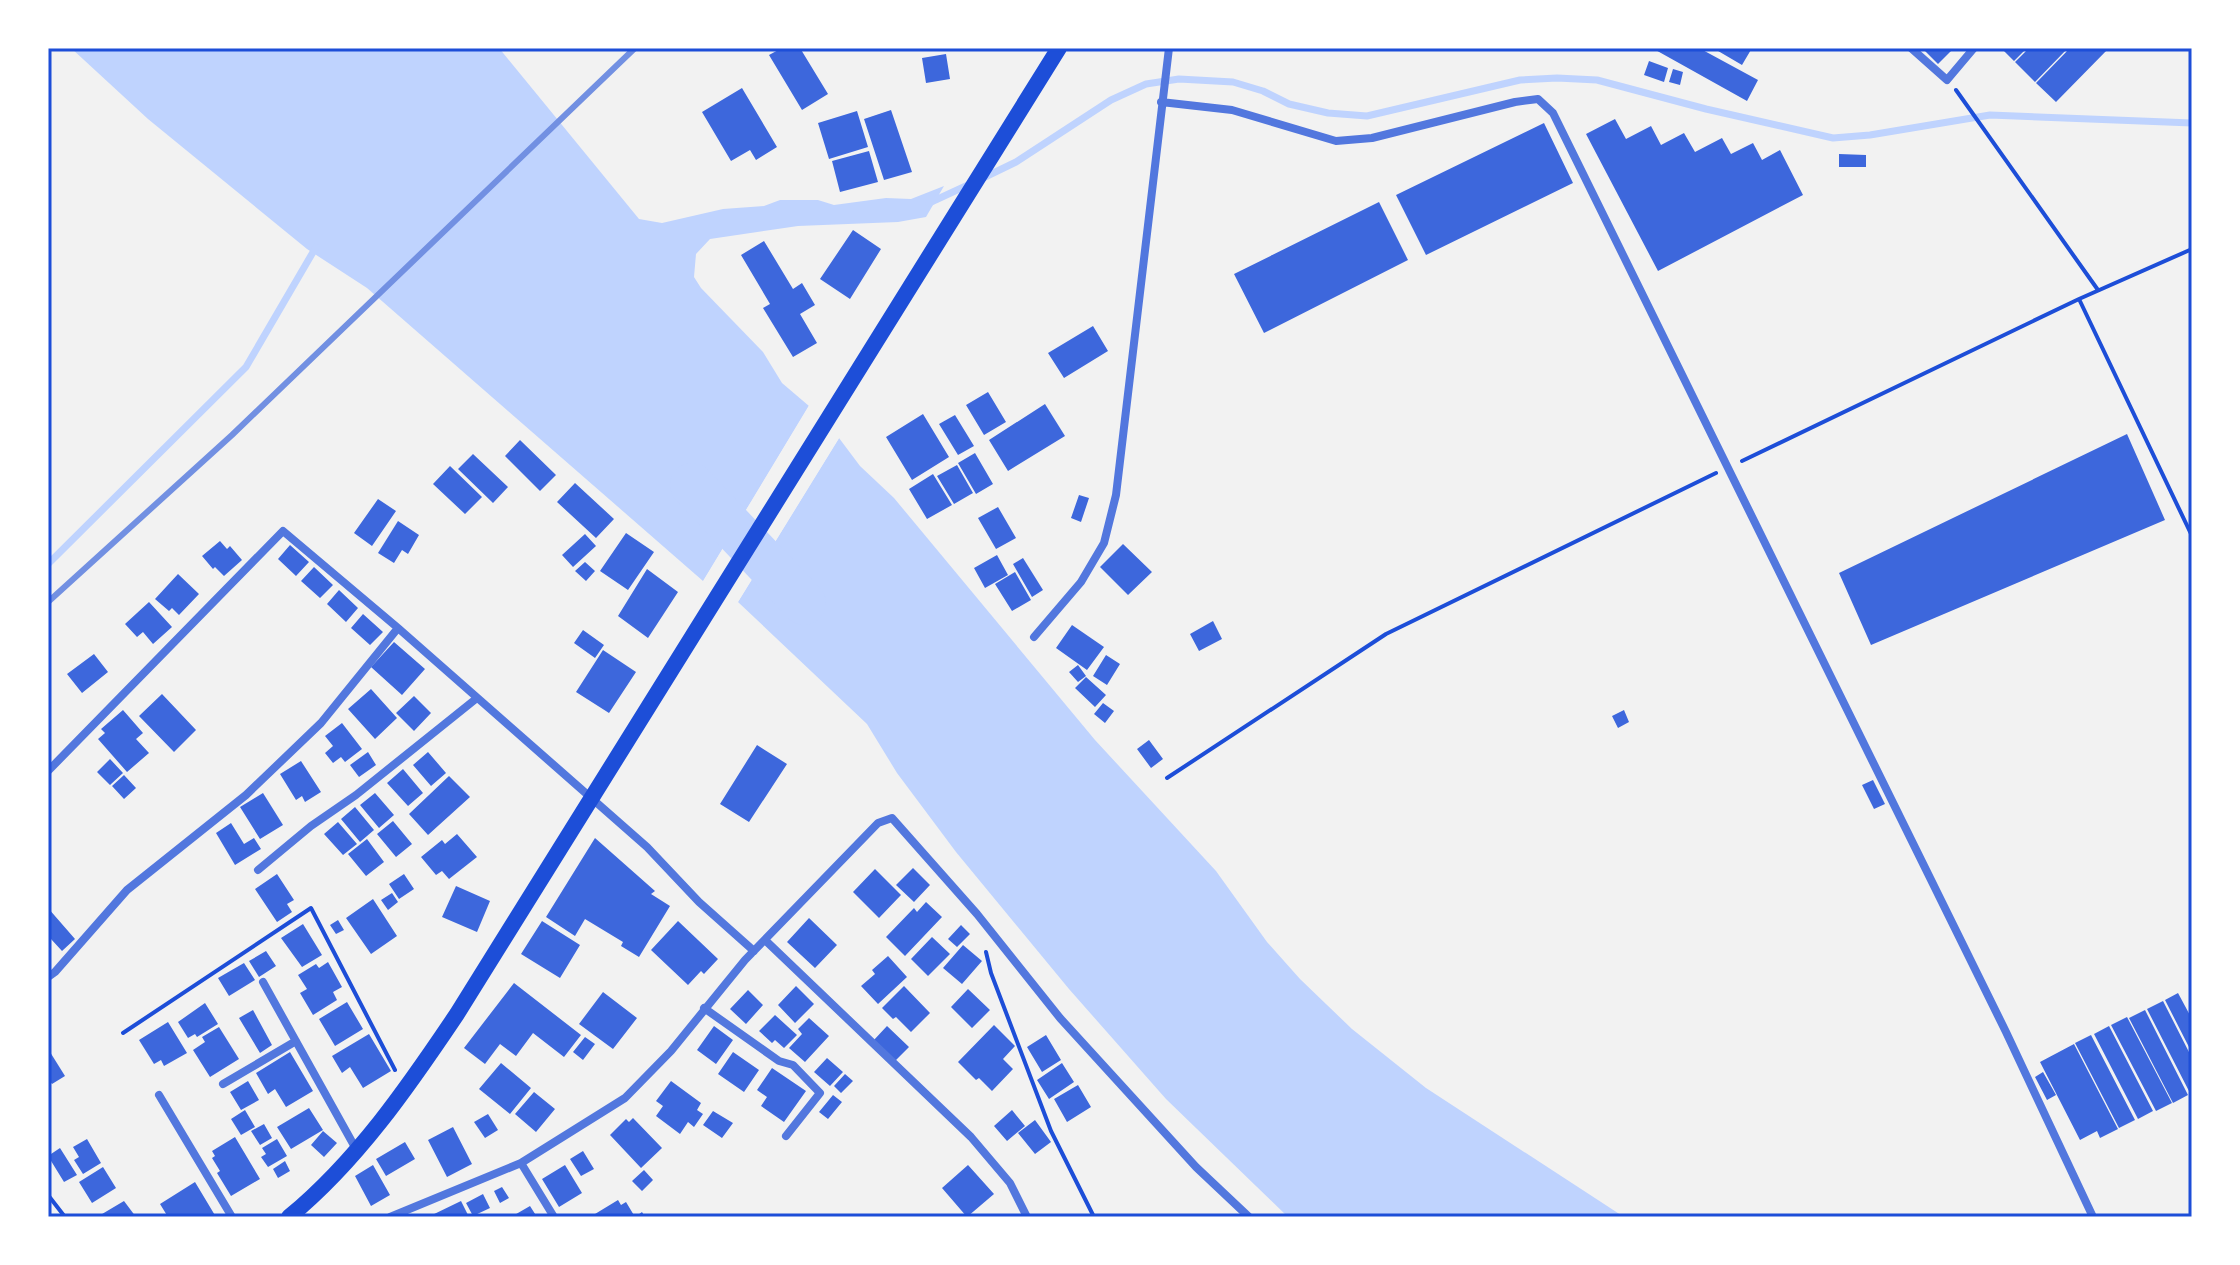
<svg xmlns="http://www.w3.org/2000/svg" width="2240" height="1265" font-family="'Public Sans',sans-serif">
  <rect width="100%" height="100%" fill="#f2f2f2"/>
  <path fill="#bfd3fe" d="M71 48H499L639 219 662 223 723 209 764 206 780 200H818L834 205 886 198 911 199 944 186 926 217 898 222 798 226 710 239 696 254 694 277 701 288 763 352 782 383 809 406 703 581 367 288 307 249 148 119Z
    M839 438 860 466 894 498 1095 740 1216 871 1267 942 1300 979 1352 1029 1426 1088 1624 1217H1288L1166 1099 1069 989 956 852 897 773 867 724 738 602Z"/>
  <path fill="#f2f2f2" d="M811 402 812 408 706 583 701 585Z
    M838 434 841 435 736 605 735 600Z"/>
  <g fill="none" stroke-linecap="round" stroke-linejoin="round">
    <path stroke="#bfd3fe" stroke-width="7" d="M983 178 1016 162 1111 100 1146 84 1179 79 1233 82 1263 91 1289 104 1328 113 1367 116 1520 80 1557 78 1597 80 1706 109 1833 138 1870 135 1990 115 2192 123
      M929 203 968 185
      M48 564 246 367 316 247"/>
    <path stroke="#bfd3fe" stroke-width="44" d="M692 485 804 603"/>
  </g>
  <path fill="#3d67dc" d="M782 48H800L828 94 802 110 769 55Z
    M1652 48H1699L1758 80 1747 101Z
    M1713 48H1752L1742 65Z
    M1922 48H1954L1938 64Z
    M2001 48H2027L2014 61Z
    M2029 48H2068L2035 82 2015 62Z
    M2070 48H2109L2056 102 2036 83Z
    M946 54 950 79 926 83 922 58Z
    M1649 61 1668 68 1664 82 1644 75Z
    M1673 69 1683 72 1680 85 1669 82Z
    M742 88 777 147 756 160 750 150 731 161 702 112Z
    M891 110 912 172 884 180 864 119Z
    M857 111 868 147 829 159 818 123Z
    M1615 119 1626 139 1651 126 1661 145 1684 133 1695 152 1722 138 1731 154 1753 143 1762 160 1780 150 1803 195 1658 271 1586 134Z
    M1544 123 1573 183 1426 255 1396 195Z
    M869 151 878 182 840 192 832 161Z
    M1839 154 1866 155V167H1839Z
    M1379 202 1408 260 1264 333 1234 274Z
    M853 230 881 249 850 299 820 279Z
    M764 241 793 289 802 283 815 305 800 314 817 343 793 357 763 308 770 304 741 255Z
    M1093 326 1108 351 1064 378 1048 353Z
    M988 392 1006 422 984 435 966 405Z
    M1045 404 1065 436 1008 471 989 440Z
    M923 414 949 457 912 480 886 437Z
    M955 415 974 446 958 455 939 424Z
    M2127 434 2165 520 1871 645 1839 573Z
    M520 440 556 475 540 491 505 456Z
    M975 453 993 484 976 494 958 463Z
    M473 454 508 487 493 503 458 469Z
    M957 465 973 493 954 504 937 476Z
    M450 466 482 497 465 514 433 484Z
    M933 474 952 505 927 519 909 489Z
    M575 483 614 519 596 538 557 502Z
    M1079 495 1089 498 1081 522 1071 518Z
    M378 499 396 511 372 546 354 533Z
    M998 507 1016 538 996 549 978 518Z
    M398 521 419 535 408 554 402 550 394 563 378 553Z
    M626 533 654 552 628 590 600 571Z
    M585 534 596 546 573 567 562 555Z
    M220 541 227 549 230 546 242 560 224 576 215 567 213 569 202 556Z
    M1123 544 1152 572 1128 595 1100 567Z
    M290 545 309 562 296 576 278 559Z
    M997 555 1008 575 985 588 974 568Z
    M1023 558 1043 590 1032 597 1013 564Z
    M585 562 595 571 586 581 575 571Z
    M314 567 333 585 320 598 301 581Z
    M647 569 678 592 648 638 618 616Z
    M1015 572 1031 600 1012 611 995 584Z
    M178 574 199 594 179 615 172 608 169 611 155 599Z
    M339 590 358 608 346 622 327 604Z
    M149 602 172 627 153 644 143 632 137 637 125 624Z
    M363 614 383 632 370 645 351 628Z
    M1213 621 1222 639 1199 651 1190 634Z
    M1072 625 1104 647 1087 670 1056 648Z
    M583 630 604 645 595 658 574 643Z
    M394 642 425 669 402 695 371 667Z
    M603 650 636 672 609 713 576 692Z
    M94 654 108 672 82 693 67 674Z
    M1106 655 1120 664 1107 685 1093 676Z
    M1078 665 1086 676 1078 682 1069 672Z
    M1086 677 1106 695 1095 707 1075 688Z
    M371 689 397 718 375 739 348 709Z
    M162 694 196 730 174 752 139 716Z
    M414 696 431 713 414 731 396 713Z
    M1103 703 1114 711 1105 723 1094 714Z
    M123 710 143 733 136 739 149 753 127 772 98 739 105 733 101 729Z
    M1624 710 1629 722 1618 728 1612 716Z
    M342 723 362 749 345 762 341 757 333 763 325 753 333 746 325 736Z
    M1149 740 1163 759 1151 768 1137 749Z
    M757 745 787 764 749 822 720 804Z
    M368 752 376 765 359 777 350 765Z
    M428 752 446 773 431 786 413 765Z
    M110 759 123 773 110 785 97 772Z
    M301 761 321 792 305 802 302 796 296 800 280 774Z
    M403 769 423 793 408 806 387 783Z
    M124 775 136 788 124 799 112 786Z
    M449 776 470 797 428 835 409 814Z
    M1873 780 1885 804 1874 809 1862 785Z
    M263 793 283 825 260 839 240 807Z
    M375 793 394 815 379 828 360 805Z
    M355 807 374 830 360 842 341 819Z
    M393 821 412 844 396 857 377 834Z
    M338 822 357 844 343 855 324 834Z
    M231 823 244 844 254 838 261 849 235 865 216 833Z
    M457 834 477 857 449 879 442 871 436 875 421 857 442 840 445 844Z
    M595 838 655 891 651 894 670 906 639 957 621 946 623 942 585 919 575 936 546 917Z
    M367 839 384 862 366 876 348 854Z
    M913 868 930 885 914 902 896 885Z
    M875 869 901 895 879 918 853 892Z
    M277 874 294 900 287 904 292 912 277 922 255 889Z
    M404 874 414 889 399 899 389 884Z
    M456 886 490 901 477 932 442 917Z
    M392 893 398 902 388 910 381 900Z
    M373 899 397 936 371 954 346 918Z
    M926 902 942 917 905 956 886 937 914 908 917 912Z
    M48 908 75 939 62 951 51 939 48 942Z
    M809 918 837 945 815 968 787 942Z
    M338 920 344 930 336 934 330 925Z
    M542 921 580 945 560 978 521 954Z
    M678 921 718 959 704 974 701 971 688 985 651 950Z
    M303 924 322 955 302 967 281 938Z
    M961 925 970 934 957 947 948 939Z
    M932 937 950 954 928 976 911 959Z
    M963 945 982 961 962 984 943 968Z
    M266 951 276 966 259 977 249 961Z
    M888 956 907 977 878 1004 861 986 875 974 872 970Z
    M328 962 342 987 333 992 337 1000 313 1015 300 993 307 989 298 975 316 964 319 968Z
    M244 963 255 980 229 996 218 978Z
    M514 983 581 1035 564 1057 533 1033 516 1056 500 1044 485 1064 464 1048Z
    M796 986 814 1004 795 1023 778 1005Z
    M904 986 930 1013 911 1032 896 1017 893 1019 882 1008Z
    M968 989 990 1010 972 1028 951 1007Z
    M748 990 763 1005 746 1024 730 1009Z
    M603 992 637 1018 613 1049 579 1024Z
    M2178 993 2192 1019V1053L2165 1000Z
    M2163 1001 2192 1058V1097L2147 1009Z
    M347 1002 363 1029 335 1046 319 1019Z
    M205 1003 218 1024 197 1037 195 1034 188 1038 178 1022Z
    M253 1010 272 1045 260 1053 239 1018Z
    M2145 1010 2188 1095 2173 1103 2129 1018Z
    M775 1015 797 1035 784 1048 775 1040 772 1043 759 1031Z
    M2127 1017 2172 1103 2156 1111 2111 1025Z
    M809 1018 829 1036 805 1062 789 1048 802 1034 798 1029Z
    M168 1022 187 1053 164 1066 161 1060 154 1064 139 1040Z
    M994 1025 1015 1046 1003 1059 1013 1069 992 1091 979 1078 976 1080 958 1062Z
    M714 1026 733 1040 716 1064 697 1050Z
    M887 1026 909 1047 894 1062 873 1041Z
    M2109 1026 2153 1111 2138 1119 2094 1034Z
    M219 1027 239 1059 210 1077 193 1050 205 1042 202 1037Z
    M369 1034 391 1071 363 1088 350 1067 342 1073 332 1056Z
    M1046 1035 1061 1060 1042 1072 1027 1047Z
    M2091 1035 2135 1120 2119 1128 2075 1043Z
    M585 1037 595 1044 583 1060 573 1052Z
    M2074 1044 2118 1129 2100 1138 2097 1131 2080 1140 2040 1062Z
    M50 1052 65 1076 52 1084 48 1079Z
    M290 1052 313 1091 286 1107 275 1089 268 1094 256 1073Z
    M733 1052 759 1070 744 1092 718 1074Z
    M827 1058 843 1072 830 1086 814 1072Z
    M501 1063 531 1088 510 1114 479 1089Z
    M1062 1063 1074 1082 1049 1099 1037 1080Z
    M772 1068 806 1091 784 1122 761 1106 767 1097 757 1090Z
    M2043 1072 2056 1095 2047 1100 2035 1077Z
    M845 1074 853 1081 841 1093 834 1086Z
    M248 1081 259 1100 241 1110 230 1092Z
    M671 1081 701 1103 697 1110 703 1114 694 1127 688 1122 680 1134 656 1116 663 1106 656 1101Z
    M1078 1085 1091 1107 1067 1122 1054 1099Z
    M534 1092 555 1109 536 1132 515 1114Z
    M833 1095 842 1102 828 1119 819 1112Z
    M309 1108 323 1130 291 1149 277 1127Z
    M245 1110 255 1127 241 1135 231 1119Z
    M1012 1110 1025 1126 1007 1141 994 1126Z
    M713 1111 733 1123 722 1138 703 1125Z
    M488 1114 498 1130 485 1138 474 1122Z
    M633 1118 662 1148 641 1168 610 1135 626 1119 629 1122Z
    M1035 1120 1051 1142 1035 1154 1018 1133Z
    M264 1124 272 1138 260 1145 251 1131Z
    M453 1127 472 1164 447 1177 428 1140Z
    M323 1131 337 1143 324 1157 311 1145Z
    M235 1137 260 1179 231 1196 217 1173 220 1171 212 1158 215 1156 212 1151Z
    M87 1139 101 1163 83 1174 74 1160 79 1157 73 1147Z
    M277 1139 287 1156 268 1167 261 1157 266 1154 262 1148Z
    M405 1142 415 1159 386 1176 376 1159Z
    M60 1148 77 1175 64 1182 48 1156Z
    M583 1151 594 1169 581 1176 570 1159Z
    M285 1161 290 1171 278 1178 273 1169Z
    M373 1165 390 1195 371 1206 355 1176Z
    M565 1165 582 1193 559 1207 542 1179Z
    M968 1165 994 1194 967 1217 942 1188Z
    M103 1167 116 1188 92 1203 79 1182Z
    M644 1170 653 1180 642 1191 632 1181Z
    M195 1182 216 1217H168L160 1204Z
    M502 1187 509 1198 500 1203 494 1191Z
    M483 1194 490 1208 473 1216 466 1203Z
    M618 1200 621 1205 626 1202 635 1217 642 1212 645 1217H597L595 1214Z
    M124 1201 136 1217H97Z
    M461 1201 469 1217H428Z
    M530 1206 537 1217H511Z"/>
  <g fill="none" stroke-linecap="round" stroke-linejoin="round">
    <path stroke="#1d4ed8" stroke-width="4" d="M1956 90 2098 290
      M2079 299 2192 536
      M1742 461 2079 299 2192 249
      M1167 778 1386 634 1716 473
      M986 952 991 973 1051 1131 1094 1217
      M123 1033 311 908 395 1070
      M48 1195 65 1217"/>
    <path stroke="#5277de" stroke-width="8" d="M1911 48 1947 80 1974 48
      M1161 102 1232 110 1336 141 1372 138 1515 102 1538 99 1553 113 2006 1032 2093 1217
      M1034 637 1081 582 1104 543 1116 495 1169 48
      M48 771 283 531 398 628 647 847 699 902 754 951
      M258 870 311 826 356 795 477 698
      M765 940 971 1137 1010 1183 1027 1217
      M48 977 55 972 127 890 246 795 321 723 398 628
      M263 982 356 1149
      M704 1008 779 1061 793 1065 820 1093 786 1136
      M223 1084 296 1041
      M159 1095 232 1217
      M521 1163 554 1217
      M390 1217 521 1163 625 1098 671 1051 745 960 878 823 892 818 977 914 1060 1018 1196 1167 1249 1217"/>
    <path stroke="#1d4ed8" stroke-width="16" d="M289 1217C357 1161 408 1087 457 1014L1059 48"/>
    <path stroke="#7290e2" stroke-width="6" d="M48 602 232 435 635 48"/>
  </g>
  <rect width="2240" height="1265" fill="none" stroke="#ffffff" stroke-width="100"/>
  <rect x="50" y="50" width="2140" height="1165" fill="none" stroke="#1d4ed8" stroke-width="3"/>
</svg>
